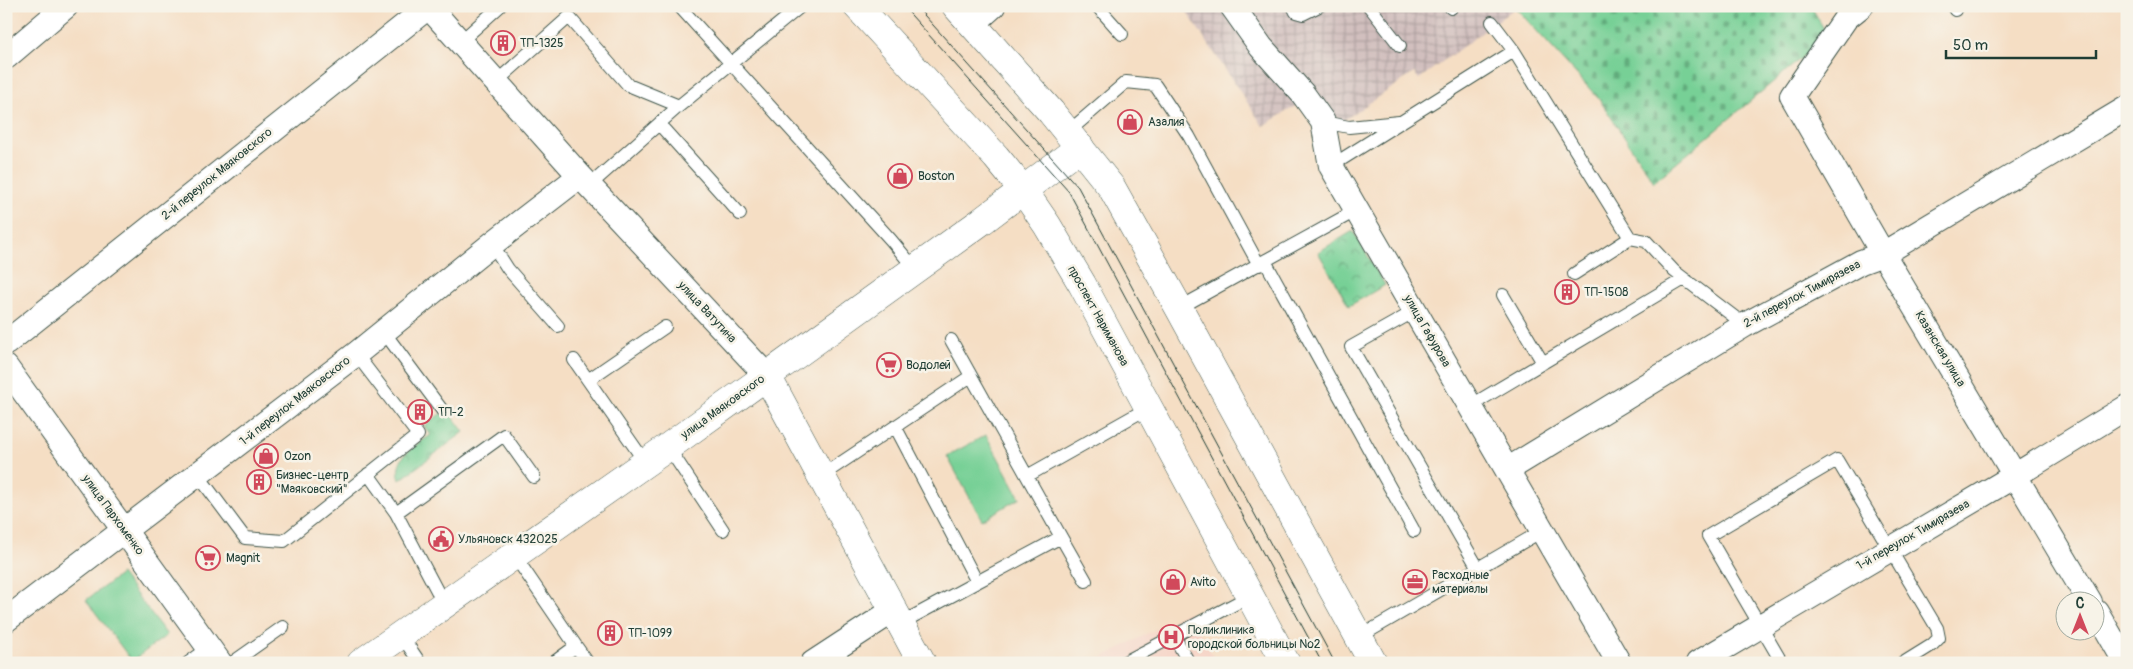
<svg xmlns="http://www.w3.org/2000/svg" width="2133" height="669" font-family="Pangolin,sans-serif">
  <defs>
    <pattern id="industrial-grid" width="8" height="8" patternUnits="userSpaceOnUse" patternTransform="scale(1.25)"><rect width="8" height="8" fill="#d1bfbe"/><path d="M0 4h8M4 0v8" fill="none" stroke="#a99c9b"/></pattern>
    <pattern id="cemetery-stones" width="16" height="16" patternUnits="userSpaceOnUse" patternTransform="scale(1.25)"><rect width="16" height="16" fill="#77d096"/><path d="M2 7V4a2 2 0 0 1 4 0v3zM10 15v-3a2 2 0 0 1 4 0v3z" fill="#61aa7b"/></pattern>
    <pattern id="park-crowns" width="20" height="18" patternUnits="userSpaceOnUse" patternTransform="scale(1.25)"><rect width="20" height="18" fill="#77d096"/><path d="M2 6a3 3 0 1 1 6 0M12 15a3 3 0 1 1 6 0" fill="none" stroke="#61aa7b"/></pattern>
  </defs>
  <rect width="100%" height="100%" fill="#f7f3e8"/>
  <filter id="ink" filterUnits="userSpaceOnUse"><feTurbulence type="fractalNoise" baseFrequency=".02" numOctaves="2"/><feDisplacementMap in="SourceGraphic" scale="10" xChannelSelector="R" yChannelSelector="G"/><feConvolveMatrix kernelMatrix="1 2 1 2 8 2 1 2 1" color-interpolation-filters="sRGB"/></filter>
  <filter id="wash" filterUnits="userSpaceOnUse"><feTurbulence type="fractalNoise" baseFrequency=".0096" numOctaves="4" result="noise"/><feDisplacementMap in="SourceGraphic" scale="20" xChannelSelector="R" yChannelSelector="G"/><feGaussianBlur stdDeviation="1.12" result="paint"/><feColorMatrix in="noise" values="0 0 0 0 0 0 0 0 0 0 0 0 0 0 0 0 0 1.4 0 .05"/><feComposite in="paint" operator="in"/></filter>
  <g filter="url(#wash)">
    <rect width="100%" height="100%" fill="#f5dec4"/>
    <path fill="#f6d2c4" d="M1188 612 1217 663H1092Z"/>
    <path fill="url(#industrial-grid)" d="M1183 6H1514L1515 8 1419 79 1414 73 1335 126 1315 94 1263 126Z"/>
    <path fill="url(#cemetery-stones)" stroke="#4b8665" d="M1514 6H1811L1825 31 1823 40 1654 182 1599 99Z"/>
    <path fill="url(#park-crowns)" stroke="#4b8665" d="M1353 231 1385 285 1349 306 1318 252Z
      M447 409 464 432 400 480C392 457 415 446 431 435L424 426Z"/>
    <path fill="#77d096" stroke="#4b8665" d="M986 435 1020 498 982 520 947 456Z
      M121 574 167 635 132 661 86 600Z"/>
  </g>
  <g filter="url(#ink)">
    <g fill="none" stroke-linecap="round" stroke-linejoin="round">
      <defs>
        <path id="service" d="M679 6 891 240 915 269
          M1097 6 1122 34
          M1293 6 1296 12 1303 14 1319 6
          M1369 6 1400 46
          M1450 6 1451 8
          M1953 6 1955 10
          M1492 22 1514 51
          M460 42 500 6
          M496 82 569 17 628 85 679 106
          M1323 122 1349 127 1399 122
          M659 124 740 214
          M1068 132 1126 82 1155 85 1189 136 1259 265
          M1331 166 1514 51 1630 238 1646 241 1674 271 1745 325
          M589 186 679 106 801 6
          M492 244 508 269 558 326
          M1265 261 1414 531
          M1574 274 1630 238
          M1503 295 1543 363
          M1179 308 1357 210
          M1415 311 1351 347 1478 568
          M384 332 442 410
          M951 340 1061 537
          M574 360 645 462
          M588 380 665 327
          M1470 406 1684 279
          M896 428 977 582 901 623
          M668 447 723 530
          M368 474 396 513 444 604
          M198 475 245 538 284 541 418 435 356 354
          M821 476 971 376
          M1027 476 1148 408
          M396 513 504 435 534 477
          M514 555 576 646
          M977 582 1061 537 1086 581
          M401 635 420 663
          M1174 636 1189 663
          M1359 637 1542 531
          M188 663 209 648
          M232 663 283 627
          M553 663 576 646 588 663
          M1123 663 1250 596
          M1782 663 1708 536 1837 460 1937 628 1939 638 1932 645 1903 663"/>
        <path id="minor" d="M428 6 580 176 767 376
          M1232 6 1261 47 1303 94 1323 122 1331 166 1619 663
          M1861 6 1846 18 1792 96 1883 254 2090 602
          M973 24 993 6
          M6 57 66 6
          M6 343 428 7
          M6 367 220 663
          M1507 470 1745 325 1861 262 1883 254 2127 108
          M2096 611 2126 663
          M6 620 356 354 492 244 580 176
          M813 663 894 610
          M1698 663 2016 475 2127 407"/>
        <path id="tertiary" d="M767 376 922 663
          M361 663 668 447 982 221 1080 147"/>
        <path id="primary" d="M857 6 996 157 1023 190 1047 225 1082 284 1286 663
          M956 6 1051 112 1112 188 1179 308 1373 663"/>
      </defs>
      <use href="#service" stroke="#3f554a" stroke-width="14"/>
      <use href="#minor" stroke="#3f554a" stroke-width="26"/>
      <use href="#tertiary" stroke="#3f554a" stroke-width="29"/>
      <use href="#primary" stroke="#3f554a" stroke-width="29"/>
      <use href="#service" stroke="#fff" stroke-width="12"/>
      <use href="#minor" stroke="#fff" stroke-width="24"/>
      <use href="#tertiary" stroke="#fff" stroke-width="28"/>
      <use href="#primary" stroke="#fff" stroke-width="28"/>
      <path stroke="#1f3d34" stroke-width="1" d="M903 6 1069 192 1322 663
        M916 6 1078 187 1335 663"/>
    </g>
  </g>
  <defs>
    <symbol id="building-ring" viewBox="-11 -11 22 22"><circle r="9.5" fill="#f7f3e8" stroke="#d1495b" stroke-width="1.5"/><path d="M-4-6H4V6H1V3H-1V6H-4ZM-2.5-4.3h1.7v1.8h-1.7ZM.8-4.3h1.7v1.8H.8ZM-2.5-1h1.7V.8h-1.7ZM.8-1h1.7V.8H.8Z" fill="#d1495b"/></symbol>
    <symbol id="shop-ring" viewBox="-11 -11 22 22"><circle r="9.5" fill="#f7f3e8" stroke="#d1495b" stroke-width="1.5"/><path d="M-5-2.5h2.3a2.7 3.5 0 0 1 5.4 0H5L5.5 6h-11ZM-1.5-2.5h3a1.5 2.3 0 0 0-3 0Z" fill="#d1495b"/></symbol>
    <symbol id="supermarket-ring" viewBox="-11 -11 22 22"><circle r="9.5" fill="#f7f3e8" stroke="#d1495b" stroke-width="1.5"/><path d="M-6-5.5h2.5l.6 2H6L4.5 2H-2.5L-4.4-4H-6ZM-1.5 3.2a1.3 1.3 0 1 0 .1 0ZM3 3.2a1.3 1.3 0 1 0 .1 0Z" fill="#d1495b"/></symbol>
    <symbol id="civic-ring" viewBox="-11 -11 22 22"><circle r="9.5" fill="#f7f3e8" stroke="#d1495b" stroke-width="1.5"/><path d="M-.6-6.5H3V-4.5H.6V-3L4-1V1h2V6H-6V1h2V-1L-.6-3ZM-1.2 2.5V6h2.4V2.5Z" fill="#d1495b"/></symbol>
    <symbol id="office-ring" viewBox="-11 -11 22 22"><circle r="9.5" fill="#f7f3e8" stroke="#d1495b" stroke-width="1.5"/><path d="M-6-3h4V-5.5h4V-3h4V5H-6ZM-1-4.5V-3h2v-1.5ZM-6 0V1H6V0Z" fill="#d1495b"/></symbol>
    <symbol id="hospital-ring" viewBox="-11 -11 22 22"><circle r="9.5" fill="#f7f3e8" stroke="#d1495b" stroke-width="1.5"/><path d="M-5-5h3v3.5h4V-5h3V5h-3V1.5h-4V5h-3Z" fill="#d1495b"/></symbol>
  </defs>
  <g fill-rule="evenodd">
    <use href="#building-ring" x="489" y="29" width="28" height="28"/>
    <use href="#shop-ring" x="1116" y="108" width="28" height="28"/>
    <use href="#shop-ring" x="886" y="162" width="28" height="28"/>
    <use href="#building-ring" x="1553" y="278" width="28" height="28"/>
    <use href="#supermarket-ring" x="875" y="351" width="28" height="28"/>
    <use href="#building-ring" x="406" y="398" width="28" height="28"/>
    <use href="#shop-ring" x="252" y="442" width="28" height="28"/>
    <use href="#building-ring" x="245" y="468" width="28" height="28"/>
    <use href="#civic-ring" x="427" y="525" width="28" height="28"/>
    <use href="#supermarket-ring" x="194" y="544" width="28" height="28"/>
    <use href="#shop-ring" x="1159" y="568" width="28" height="28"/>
    <use href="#office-ring" x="1401" y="568" width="28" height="28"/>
    <use href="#building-ring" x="596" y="619" width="28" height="28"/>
    <use href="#hospital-ring" x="1157" y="623" width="28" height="28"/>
  </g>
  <g text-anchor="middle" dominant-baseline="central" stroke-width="5" stroke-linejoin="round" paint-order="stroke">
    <g font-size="12" fill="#1f3d34" stroke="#f7f3e8" text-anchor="start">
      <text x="520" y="43">ТП-1325</text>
      <text x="1148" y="122">Азалия</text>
      <text x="918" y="176">Boston</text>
      <text x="1584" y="292">ТП-1508</text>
      <text x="906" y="365">Водолей</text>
      <text x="438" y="412">ТП-2</text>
      <text x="284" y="456">Ozon</text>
      <text x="276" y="475">Бизнес-центр<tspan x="276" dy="14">"Маяковский"</tspan></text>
      <text x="458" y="539">Ульяновск 432025</text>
      <text x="226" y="558">Magnit</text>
      <text x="1432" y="575">Расходные<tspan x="1432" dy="14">материалы</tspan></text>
      <text x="1190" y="582">Avito</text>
      <text x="1188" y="630">Поликлиника<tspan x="1188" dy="14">городской больницы №2</tspan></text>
      <text x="628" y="633">ТП-1099</text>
    </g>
    <g font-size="12" fill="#1f3d34" stroke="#f7f3e8">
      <text transform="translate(217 174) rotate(-39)">2-й переулок Маяковского</text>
      <text transform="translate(1802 294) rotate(-28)">2-й переулок Тимирязева</text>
      <text transform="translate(707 312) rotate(47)">улица Ватутина</text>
      <text transform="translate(1098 316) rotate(61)">проспект Нариманова</text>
      <text transform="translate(1427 331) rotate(60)">улица Гафурова</text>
      <text transform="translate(1940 349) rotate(59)">Казанская улица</text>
      <text transform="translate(295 401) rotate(-38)">1-й переулок Маяковского</text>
      <text transform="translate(723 407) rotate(-36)">улица Маяковского</text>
      <text transform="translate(113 515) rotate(54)">улица Пархоменко</text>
      <text transform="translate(1913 535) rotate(-30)">1-й переулок Тимирязева</text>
    </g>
  </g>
  <rect width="2133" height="669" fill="none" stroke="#f7f3e8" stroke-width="25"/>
  <g transform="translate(2080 616)"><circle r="24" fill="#f7f3e8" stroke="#a1aaa0"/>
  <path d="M0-4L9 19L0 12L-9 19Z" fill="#d1495b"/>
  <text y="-8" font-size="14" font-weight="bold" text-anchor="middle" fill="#1f3d34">С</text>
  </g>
  <path d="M1946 50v8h150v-8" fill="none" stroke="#1f3d34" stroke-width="2.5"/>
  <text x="1953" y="50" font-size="15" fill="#1f3d34" stroke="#f7f3e8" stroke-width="4" paint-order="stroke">50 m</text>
</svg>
